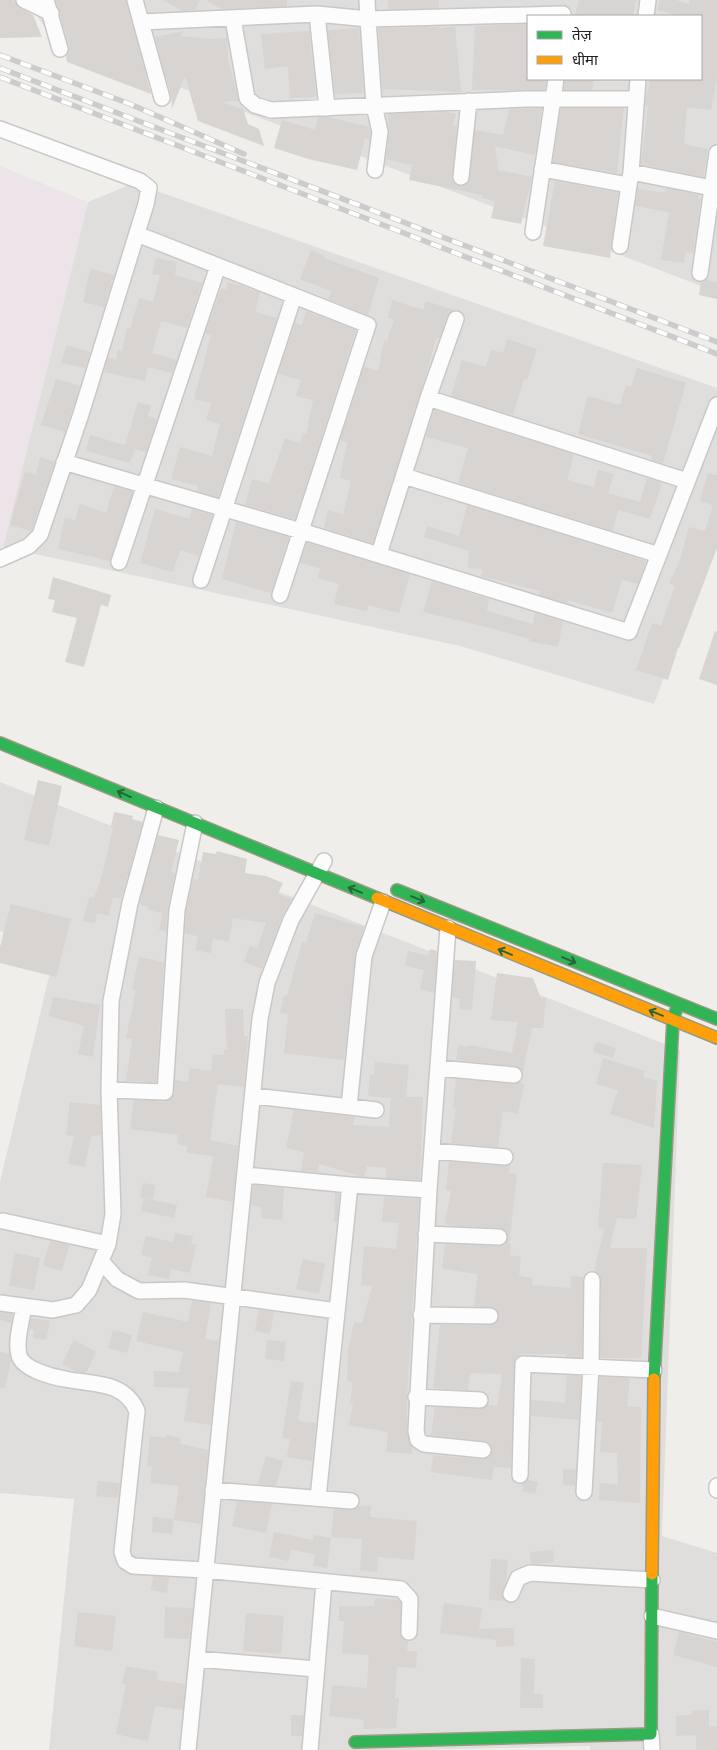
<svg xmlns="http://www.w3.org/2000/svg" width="717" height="1750" font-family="Manrope,'Noto Sans Devanagari',sans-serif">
  <rect width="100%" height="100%" fill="#f0eeeb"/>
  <path fill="#dfdedc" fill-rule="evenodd" d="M26 0H717V292L53 39ZM528 16H701V79H528Z
    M134 183 717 388V535L654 704 460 646 3 547 88 202Z
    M0 782 680 1050 662 1536 717 1553V1750H590V1746L411 1750H49L74 1499 0 1493V1182L56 947 0 931Z"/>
  <path fill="#ede4e9" d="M0 166 88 202 0 558Z"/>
  <path fill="#d7d4d2" d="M0 0H14L20 8 33 15 42 37 0 38Z
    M56 0H126L151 94 67 62 66 56 69 46Z
    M163 0H200L195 10 182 11Z
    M206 0H287V6L222 9Z
    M388 0H439V8L388 9Z
    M579 0H636L633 16H575Z
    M660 0H676L689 4 690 0H717V75L711 110 687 107 684 144 708 149 703 177 641 164 648 105H645L646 100 650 79H701V16H681L657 10Z
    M528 24V79H547L545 90H472L475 26Z
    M440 27V28L455 27 461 92 385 89 383 93 378 28Z
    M359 28 364 93 335 94 328 30Z
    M183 31 181 36 210 39 227 38 228 59 239 101 221 102 243 109 248 124 259 129 264 146 198 121 185 76 172 109 171 96 155 37Z
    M309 31 316 94 314 97 290 98 288 66 265 69 261 34Z
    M565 79H594L592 90H564Z
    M542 108 535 155 495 146 498 170 532 177 521 224 491 218 495 201 482 198V195L409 180 412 165 386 159 389 133 388 114 446 112 456 114 453 125 457 126 452 177 455 184 464 186 470 178 475 130 503 135 509 109Z
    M561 108H624L617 173 553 162Z
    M318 117H328L369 127 370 140 365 138 357 170 308 159 274 148 282 120 315 130Z
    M555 181 618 193 610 258 543 246Z
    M666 188 699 195 698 198 701 199 693 253 686 252 684 263 661 260 669 212 635 206 638 189 665 193Z
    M311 250 325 256 324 258 379 278 368 315 328 299 331 291 300 279Z
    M156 258 177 262 175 275 202 283 187 328 161 321 152 353 177 360 172 373 148 367 145 381 104 372 108 357 116 360 118 350 122 351 127 328 130 329 139 298 153 302 160 275 152 274Z
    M90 269 114 275 104 307 83 302Z
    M705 280 717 282V299L699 295 701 282Z
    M228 282 260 292 255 312 277 318 218 497 197 491 198 486 171 479 180 447 212 456 220 424 206 420 211 403 194 399 211 335 205 334 221 288 226 290Z
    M392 300 423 310 426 301 454 310 447 316 439 339 436 338 427 372 373 543 324 528 328 510 343 514 351 481 340 478 347 442 340 440 364 367 378 371 384 340 387 341 394 320 388 318Z
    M306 311 356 330 295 519 245 505 252 479 269 484 285 438 300 443 303 433 306 434 313 400 296 396 301 380 278 374 295 323 302 325Z
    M507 339 537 349 527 380 524 379 513 415 451 396 462 360 486 367 491 350 503 353Z
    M67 345 90 352 85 368 61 363Z
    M637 368 686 383 663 463 651 460 652 456 578 434 588 396 620 405 626 385 631 387Z
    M56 379 80 386 65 432 41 425Z
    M138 402 151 406 148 416 157 419 146 452 135 449 130 463 86 451 90 435 125 445Z
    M434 410 574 454 567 480 594 487 598 470 614 474 608 493 640 502 647 478 662 483 650 519 618 510 613 531 458 483 468 448 426 437Z
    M40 457 55 462 31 531 10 525 25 471 36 475Z
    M708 473 717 475V548L679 648H678L668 680 636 670 652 623 661 626 675 586 669 583 679 563 689 527 705 531 713 505 700 501Z
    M114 486 133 492 110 561 58 549 65 518 75 520 80 504 106 513Z
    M467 505 646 561 638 584 622 580 612 613 568 600 567 603 539 595 540 591 481 576 483 569 468 568 469 551 424 537 427 526 459 536Z
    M155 509 189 519 192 509 212 515 199 556 180 550 173 572 140 563Z
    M236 522 289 537 271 593 222 579Z
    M307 543 410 574 399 613 368 605 367 611 334 604 339 584 318 578 320 568 300 563Z
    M53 577 111 595 108 607 101 605 84 667 65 662 77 618 52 612 55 600 48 599Z
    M432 581 489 599 487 611 533 624 535 613 563 622 558 647 529 641 530 639 483 626 423 612Z
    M715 631 717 632V685L699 679Z
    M38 780 62 786 49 846 24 840Z
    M114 812 133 816 132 819 143 822 121 899 113 897 109 916 97 913 95 923 83 921 89 897 94 898 102 876 113 828 111 827Z
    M158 835 179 840 171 872 175 873 168 908 166 932 159 930 162 913 148 910 149 907 139 904Z
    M217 851 247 859 245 873 266 876 283 883 278 894 292 899 282 917 262 969 244 962 250 945 257 948 266 923 233 918 229 941 213 939 211 953 195 950 198 936 185 934 186 911 193 879 198 880 203 852 216 854Z
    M11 904 71 919 56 977 0 963V947Z
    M315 913 364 927 355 955 344 1060 284 1053 288 1014 280 1013 284 995 287 996 302 942 306 943Z
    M430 949 437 951 434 993 420 989 424 970 405 966 408 951 428 956Z
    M139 957 164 962 156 1082 126 1081 132 1039 126 1038 136 990 132 989Z
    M455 960 476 961 472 1010 459 1009 460 999 452 997Z
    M497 973 533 978 541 999 546 997 543 1028H532L523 1071 515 1066 456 1060 458 1045 468 1047 469 1045 512 1053 518 1022 491 1020Z
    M53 997 100 1005 93 1057 78 1054 84 1026 49 1016Z
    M225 1009H243L244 1036H248L244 1087 218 1084 210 1140 238 1146 233 1202 206 1197 213 1158 211 1156 186 1152 187 1146 177 1144 178 1135 130 1129 134 1100H169L174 1093 175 1080 188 1082 190 1068 211 1071 213 1054 224 1055V1049H227Z
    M596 1042 616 1048 613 1058 593 1052Z
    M603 1058 645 1071 643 1077 657 1081 654 1128 610 1114 618 1090 596 1084Z
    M375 1062 409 1065 406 1097H423L420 1180 386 1178V1168L367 1166 364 1177 319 1164 318 1172 301 1171 304 1152 286 1148 294 1110 355 1117 353 1125 389 1127 391 1098 368 1096 370 1075H374Z
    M456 1079 513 1084 520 1082 524 1084 518 1114 503 1111 498 1147 451 1143 456 1108 453 1107Z
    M70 1102 100 1105 101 1135 91 1136 85 1167 68 1164 74 1136 66 1135Z
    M449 1162 504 1166 510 1164 509 1173 517 1174 509 1244H511L510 1255 521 1257 519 1276 533 1278 532 1285 570 1288 571 1276 583 1277 582 1357H566V1354H520L515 1359 511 1468 494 1467 492 1480 431 1472 433 1456 428 1455 482 1459 490 1456 492 1447 484 1441 431 1435 435 1407 480 1409 488 1405 497 1406 502 1374 470 1373 468 1390 433 1388 440 1325H490L498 1321 499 1317 494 1308 474 1306 478 1274 442 1269 445 1244 499 1246 504 1245 508 1238 507 1232 500 1228 447 1225 445 1223 451 1191 446 1190Z
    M603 1163 642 1165 636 1219 617 1218 610 1248H647L641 1358H600L601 1280 600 1275 594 1271 604 1229 598 1228Z
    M143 1183 155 1185 153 1199 140 1197Z
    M253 1185 284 1188 282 1220 261 1218 262 1208 251 1205Z
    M335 1193H340L337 1222H334Z
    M384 1197 419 1199 407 1397V1431L412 1447V1454L386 1452 388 1432 349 1425 353 1404H350L353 1382 347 1381 348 1352 354 1322 362 1323 372 1286 361 1285 364 1246 396 1249 399 1223 382 1222Z
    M144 1198 177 1205 174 1218 141 1211Z
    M175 1233 193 1236 191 1244 196 1245 190 1273 171 1269 169 1279 148 1275 152 1257 141 1255 146 1236 173 1242Z
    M50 1241 69 1245 62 1271 43 1266Z
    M15 1253 40 1258 34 1290 9 1286Z
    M303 1259 325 1264 319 1294 296 1289Z
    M192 1300 211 1303 205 1339 219 1341 211 1425 184 1421 189 1388 154 1387V1371L179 1372 183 1352 136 1341 143 1312 188 1322Z
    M259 1310 274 1312 270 1334 255 1331Z
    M0 1312 13 1314 11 1323 0 1320Z
    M31 1318 50 1321 46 1340 33 1338 34 1330 29 1329Z
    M113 1330 132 1335 127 1353 108 1348Z
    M74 1340 96 1352 86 1373 77 1372 62 1364Z
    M267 1340 286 1342 284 1361 265 1359Z
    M0 1352 9 1354 11 1360 5 1388H0Z
    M567 1375 581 1376 579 1420 531 1416V1400L565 1403Z
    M600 1377 630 1378 627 1406 641 1407 640 1503 599 1500 600 1483 618 1485 617 1453 600 1452 602 1422H597Z
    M291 1381 304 1383 298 1421 316 1423 312 1461 287 1457 290 1439 282 1438Z
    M166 1435 181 1438 180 1444 208 1450 201 1524 174 1520 179 1486 150 1483 152 1467 147 1466 150 1436 166 1438Z
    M266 1456 283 1461 276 1486 258 1484Z
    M563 1469 576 1470 575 1486 563 1485Z
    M528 1480 538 1482 535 1494 523 1491 522 1484Z
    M98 1481 120 1483 118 1498 96 1496Z
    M237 1501 272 1504 266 1533 232 1526Z
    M359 1506H371L370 1517 417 1521 414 1560 378 1557 377 1572 360 1570 362 1539 331 1537 334 1509 351 1510Z
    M153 1517 174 1519 172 1534 152 1532Z
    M274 1532 313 1540 314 1535 331 1538 327 1568 313 1566 315 1554 291 1550 288 1561 269 1557Z
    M553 1550 554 1562 531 1564 530 1552Z
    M491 1559 508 1560 506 1582 502 1595 505 1601 489 1600Z
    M153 1576 169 1577 167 1593 151 1590Z
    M375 1598 398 1600 401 1602V1636L408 1641 407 1651H417L416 1668 397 1667 395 1698H399L396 1728 363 1729 364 1720 329 1716 332 1685 367 1688 369 1655 342 1653 344 1621H339V1606H374Z
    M444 1603 482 1608 479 1629 514 1628V1646L496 1647V1640L440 1633Z
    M165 1607 193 1608 189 1639 164 1638Z
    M78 1612 116 1616 112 1651 74 1646Z
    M246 1613 284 1616 281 1654 243 1651Z
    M679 1632 717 1642V1667L673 1655Z
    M521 1658 535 1659 534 1694H543V1708H520Z
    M126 1666 158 1672 157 1680 185 1684 183 1710 155 1706 148 1741 116 1734 126 1685 122 1684Z
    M709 1710V1726H717V1750H696V1735L676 1736V1716L692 1715V1711Z
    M291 1715H304L302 1736H291Z"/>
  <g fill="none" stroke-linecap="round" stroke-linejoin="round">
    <defs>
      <path id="street" d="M24 0 51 13
        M46 0 60 49
        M135 0 141 22 317 14 368 19 374 105 380 132 375 170
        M367 0 368 19 563 14
        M317 14 327 108
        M646 16 648 0
        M233 19 247 98 255 105 271 110 525 99H636
        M141 22 162 98
        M0 129 140 181 149 188 146 204 81 414 40 535 29 546 0 559
        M542 169 628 185
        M631 172 712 188
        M461 177 469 101
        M533 232 556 79
        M137 234 368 325 280 595
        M620 246 631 172 638 79
        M700 273 717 153
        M428 398 687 481
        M64 462 301 531 629 632 717 405
        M404 476 659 555
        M379 554 428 398 456 319
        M119 562 218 266
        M201 580 294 296
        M448 928 429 1190 416 1431 418 1440 424 1444 483 1450
        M438 1068 514 1075
        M109 1090 165 1092 177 910 195 823
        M254 1096 376 1110
        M349 1107 364 956 383 902
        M432 1151 505 1157
        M246 1175 350 1185 429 1190
        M3 1221 108 1244
        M426 1234 499 1237
        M101 1261 117 1279 139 1291 184 1290 337 1311
        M0 1303 53 1310 76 1305 89 1290 108 1244 113 1214 109 1090 111 1001 130 903 156 808
        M24 1306C22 1320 15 1341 19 1355 22 1369 52 1377 65 1379 92 1385 124 1380 137 1411L122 1552 125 1561 133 1566 204 1570 401 1589 410 1599 409 1632
        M421 1315 490 1316
        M416 1397 480 1400
        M520 1475 523 1364 654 1370
        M717 1486V1490
        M213 1490 351 1501
        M584 1492 591 1367 592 1280
        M318 1498 350 1185
        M511 1594 518 1578 530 1573 652 1580
        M652 1616 717 1631
        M198 1659 316 1669
        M651 1734 652 1750
        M188 1750 260 1019 267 983 291 920 324 861
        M310 1750 324 1582"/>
      <path id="fast" d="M0 743 377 898
        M397 890 717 1019
        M654 1379 673 1020 678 1004
        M355 1742 651 1734 652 1574"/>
      <path id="slow" d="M377 898 717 1038
        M652 1574 654 1379"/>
    </defs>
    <use href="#street" stroke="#c9c8c7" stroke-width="18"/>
    <use href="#fast" stroke="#999a82" stroke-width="14"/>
    <use href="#slow" stroke="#999a82" stroke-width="14"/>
    <use href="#street" stroke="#fdfcfc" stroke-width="15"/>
    <use href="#fast" stroke="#30b455" stroke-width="11"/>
    <use href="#slow" stroke="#ff9f0a" stroke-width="11"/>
    <defs>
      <path id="rail" d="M0 55 130 104 244 154
        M0 68 717 342
        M0 77 717 354"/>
    </defs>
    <use href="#rail" stroke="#ccc" stroke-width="5.5"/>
    <use href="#rail" stroke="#fff" stroke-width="4" stroke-dasharray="11" stroke-linecap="butt"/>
  </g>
  <defs><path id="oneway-shaft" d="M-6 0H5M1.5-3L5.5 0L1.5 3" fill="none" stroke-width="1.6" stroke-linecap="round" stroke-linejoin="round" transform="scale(1.25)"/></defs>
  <g stroke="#286439">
    <use href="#oneway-shaft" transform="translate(124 794) rotate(-156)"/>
    <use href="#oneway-shaft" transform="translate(355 890) rotate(-158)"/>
    <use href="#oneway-shaft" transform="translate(418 899) rotate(22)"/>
    <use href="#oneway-shaft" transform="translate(505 952) rotate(-158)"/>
    <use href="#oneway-shaft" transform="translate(569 960) rotate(22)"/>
    <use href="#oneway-shaft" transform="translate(656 1013) rotate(-158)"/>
  </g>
  <rect x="527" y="15" width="175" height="65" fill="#ffffff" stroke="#a7a7a7"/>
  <rect x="537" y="31" width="25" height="8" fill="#30b455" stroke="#a7a7a7"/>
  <text x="572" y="40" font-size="15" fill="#222222">तेज़</text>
  <rect x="537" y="56" width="25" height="8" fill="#ff9f0a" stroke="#a7a7a7"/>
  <text x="572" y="65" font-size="15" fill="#222222">धीमा</text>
</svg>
